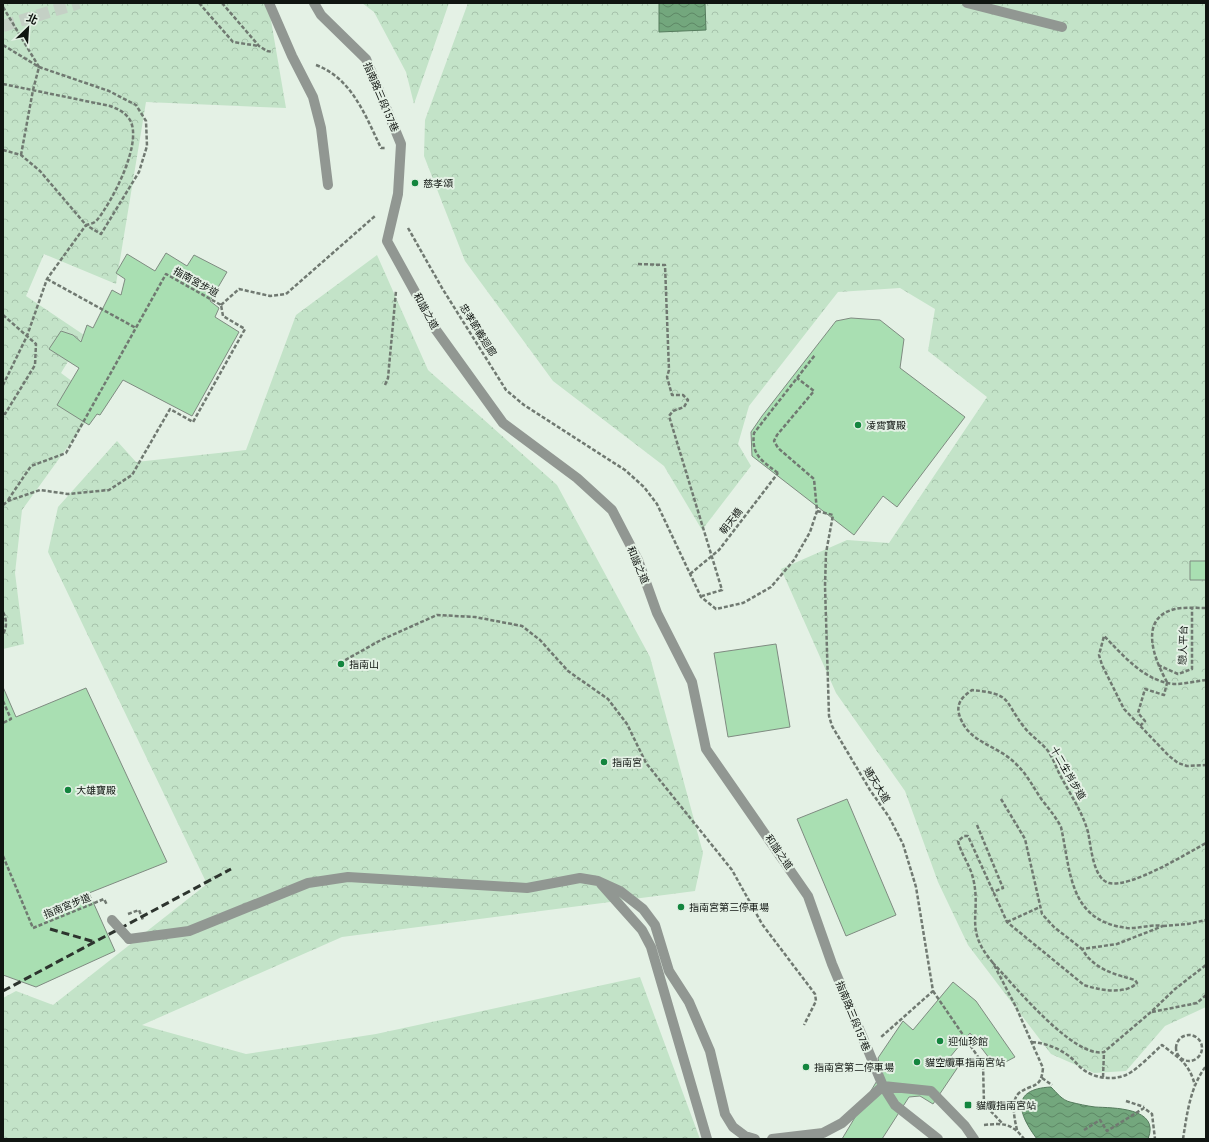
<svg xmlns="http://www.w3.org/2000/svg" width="1209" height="1142" font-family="'Roboto Condensed','Noto Sans TC',sans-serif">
  <defs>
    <pattern id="forest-crowns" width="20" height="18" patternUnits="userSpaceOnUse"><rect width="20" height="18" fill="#c3e3c8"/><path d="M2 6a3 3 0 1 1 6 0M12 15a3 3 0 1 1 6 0" fill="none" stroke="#a6c2ab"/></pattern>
    <pattern id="water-waves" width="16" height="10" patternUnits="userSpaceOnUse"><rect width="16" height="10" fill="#73a77d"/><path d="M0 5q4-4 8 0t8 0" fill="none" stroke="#5d8765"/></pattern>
  </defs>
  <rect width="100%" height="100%" fill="#e4f1e5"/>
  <path fill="url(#forest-crowns)" d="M3 3H268L286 108 146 102 116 284 44 254 26 296 84 335 61 373 100 402 22 510 15 573 24 644 3 649Z
    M362 3H449L414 104 406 72 374 12Z
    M468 3H659V31L706 30 705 3H1206V1007L1165 1026 1126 1071 1094 1073 1051 1054 968 945 938 882 905 791 836 693 781 569 847 540 889 543 987 397 928 351 935 309 900 288 838 292 749 406 738 444 751 466 702 530 664 466 553 381 465 261 424 156 425 120Z
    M377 255 428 370 557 485 650 657 703 853 695 891 342 937 142 1025 246 1054 376 1034 640 977 700 1139H3V998L16 991 53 1005 207 884 48 552 58 507 117 441 136 462 246 450 296 315Z"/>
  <path fill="url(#water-waves)" stroke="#557b5d" d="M659 3H705L706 30 659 32Z
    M1051 1087C1057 1093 1062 1100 1070 1102 1078 1104 1087 1106 1095 1107 1112 1108 1161 1107 1148 1139H1037C1019 1115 1009 1089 1051 1087Z"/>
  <path fill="#a9dfb2" stroke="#7f8b81" d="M166 253 187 266 194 255 227 272 210 301 219 308 215 317 239 332 192 416 123 380 100 415 97 414 89 425 57 405 79 368 49 349 61 331 73 335 81 342 87 325 93 328 112 290 121 295 125 279 116 273 127 254 155 271Z
    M851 318 880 320 904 339 900 368 965 417 897 507 883 496 854 535 752 456 751 432 762 416 836 321Z
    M1190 561H1206V580H1190Z
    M776 644 790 727 728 737 714 653Z
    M3 687 16 717 86 688 167 862 89 893 115 951 36 987 3 975Z
    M847 799 896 915 846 936 797 819Z
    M953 982 976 1001 1015 1057 996 1067 970 1033 950 1057 958 1067 933 1104 920 1096 909 1097 882 1139H842L881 1074 878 1058 903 1021 913 1030Z"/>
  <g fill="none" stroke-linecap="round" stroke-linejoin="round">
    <path stroke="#c4d0c5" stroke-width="12" stroke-dasharray="12 6" stroke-linecap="butt" d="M3 26 79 3"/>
    <path stroke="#707971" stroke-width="2.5" stroke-dasharray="4 2" stroke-linecap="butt" d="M199 3 233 42 259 46
      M222 3 259 46 267 51 273 52
      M3 7 39 67 33 90 21 155
      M3 45 39 67 109 91 136 105 146 121 147 146 139 172 101 234 86 225 47 279 27 336 3 385
      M316 65C352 78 366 117 381 148H385
      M3 84 110 106C118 109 125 112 130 120 143 143 112 202 97 220 95 223 90 224 86 225L40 171 21 155 3 150
      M408 228 442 288 506 390 524 405 625 470 644 487 657 504 701 597 716 609 743 603 771 587 794 560 810 532 817 511 814 479 778 448 774 441 777 435 814 391 797 378
      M638 264 665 265 669 370 667 377 672 395H683L688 400 684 407 673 411 669 416 722 590 702 596
      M47 279 136 328
      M221 305 239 289 270 296 286 294 375 216
      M3 315 36 344 35 365 5 414 3 413
      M385 385 388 378 396 291
      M778 473C762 461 751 455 754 433L815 355
      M8 500 31 466 66 453 166 274 221 305
      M3 505 8 501 40 490 68 494 109 490 132 475 170 409 193 422 245 329 223 316 221 305
      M817 511 833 515 826 553 825 586 829 716 832 726 870 790 889 817 903 844 916 887 933 991 880 1038
      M3 612C7 620 7 627 3 634
      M340 663 381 640 437 615 475 617 522 626 540 640 568 671 608 699 627 724 646 763 732 870 762 924 815 994 816 1001 804 1025
      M1158 665 1178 674 1192 669V608
      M1206 680C1196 681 1185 684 1175 684 1145 682 1124 656 1104 636L1099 655 1102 665 1124 709 1169 756 1178 763 1187 766 1206 765
      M1167 682C1155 661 1137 618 1175 609 1184 607 1196 608 1206 608
      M3 701 11 719 3 723
      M1140 726 1145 721 1138 713 1145 689 1164 695 1167 683
      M1001 799 1025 839 1042 914 1054 927 1082 949
      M977 825 1003 888 993 892
      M3 856 33 928 104 899 107 905
      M128 914 139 910 143 920
      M1007 922 1040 907
      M1163 926 1188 924 1206 920
      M993 963C963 928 982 915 973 878 970 865 961 854 958 841L964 836H968L1007 922 1084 985C1098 990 1126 995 1137 983L1135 980C1113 974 1094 969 1082 949L1117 944 1163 926C1150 924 1139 929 1127 928 1069 921 1071 873 1061 827 1056 817 1049 809 1042 800 1033 787 1027 774 1015 763 997 745 969 743 960 717 955 704 962 697 972 690 1013 694 1003 700 1024 727 1031 736 1041 742 1048 751 1053 758 1056 767 1060 775 1070 794 1082 811 1088 832 1091 846 1093 879 1109 883 1131 888 1186 854 1206 843
      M933 991 983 1064 984 1104 1002 1123
      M1152 1012 1197 1003 1206 995
      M1176 1048a13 13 0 1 1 26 0a13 13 0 1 1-26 0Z
      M1032 1042C1045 1043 1058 1048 1069 1056 1073 1059 1076 1063 1080 1067 1092 1078 1111 1081 1126 1075 1137 1070 1153 1053 1162 1045 1179 1058 1190 1064 1195 1086
      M1103 1077 1104 1052
      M1042 1078 1052 1085
      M1126 1101 1144 1107
      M984 1125C1003 1123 1012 1123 1024 1139
      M1017 1130C1015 1121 1010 1101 1019 1093 1032 1083 1041 1090 1043 1068L1016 1007 993 963C1013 984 1074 1059 1104 1052L1151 1012 1175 989 1206 965
      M1084 1130 1100 1120 1107 1131 1144 1108 1152 1114 1155 1139
      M1183 1139C1187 1114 1190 1087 1206 1066"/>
    <path stroke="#919792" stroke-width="10" d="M269 3 292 56 313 97 321 128 328 185
      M314 3 321 15 366 59 401 144 398 194 387 241 436 330 503 423 577 478 612 510 638 560 657 613 692 682 706 749 808 896 832 964 883 1086 895 1105 938 1139
      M967 3 1062 27
      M601 884 642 930 651 947 707 1139
      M129 939 189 931 308 883 348 877 527 888 580 878 598 881 620 891 643 909 655 925 669 971 689 1002 710 1051 725 1114 733 1127 745 1136 755 1139
      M772 1139 823 1133 842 1123 883 1086 931 1091 965 1126 974 1139"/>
    <path stroke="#2d342e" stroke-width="3" stroke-dasharray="8 4" stroke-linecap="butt" d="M50 929 95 942
      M3 991 231 869"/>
    <path stroke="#707971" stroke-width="2.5" stroke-dasharray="4 2" stroke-linecap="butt" d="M690 574 719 550 778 473"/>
    <path stroke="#919792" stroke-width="10" d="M112 920 129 939"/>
  </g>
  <g fill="#13853e" stroke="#e4f1e5" stroke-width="1.5">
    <circle cx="415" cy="183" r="4"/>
    <circle cx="858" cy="425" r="4"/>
    <circle cx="341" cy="664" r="4"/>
    <circle cx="604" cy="762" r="4"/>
    <circle cx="68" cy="790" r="4"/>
    <circle cx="681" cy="907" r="4"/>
    <circle cx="940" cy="1041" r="4"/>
    <circle cx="917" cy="1062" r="4"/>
    <circle cx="806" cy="1067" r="4"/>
    <rect x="964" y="1101" width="8" height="8" rx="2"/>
  </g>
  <g text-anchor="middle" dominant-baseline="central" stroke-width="4" stroke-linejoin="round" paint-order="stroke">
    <g font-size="10" fill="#101511" stroke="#e4f1e5">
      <text transform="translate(381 97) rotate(67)">指南路三段157巷</text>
      <text transform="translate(196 282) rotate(29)">指南宮步道</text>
      <text transform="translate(426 311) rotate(61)">和諧之道</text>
      <text transform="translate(478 330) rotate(58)">忠孝節義迴廊</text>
      <text transform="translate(731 521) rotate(-52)">朝天橋</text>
      <text transform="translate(638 565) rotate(67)">和諧之道</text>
      <text transform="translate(1183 645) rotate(-88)">戀人平台</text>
      <text transform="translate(1068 773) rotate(60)">十二生肖步道</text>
      <text transform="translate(877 785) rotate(58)">通天大道</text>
      <text transform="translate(779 852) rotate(55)">和諧之道</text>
      <text transform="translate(67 906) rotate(-22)">指南宮步道</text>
      <text transform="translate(853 1016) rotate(68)">指南路三段157巷</text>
    </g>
    <g font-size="10" fill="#101511" stroke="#e4f1e5" text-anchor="start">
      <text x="423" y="183">慈孝頌</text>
      <text x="866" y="425">凌霄寶殿</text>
      <text x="349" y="664">指南山</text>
      <text x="612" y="762">指南宮</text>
      <text x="76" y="790">大雄寶殿</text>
      <text x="689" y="907">指南宮第三停車場</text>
      <text x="948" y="1041">迎仙珍館</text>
      <text x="925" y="1062">貓空纜車指南宮站</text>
      <text x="814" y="1067">指南宮第二停車場</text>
      <text x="976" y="1105">貓纜指南宮站</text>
    </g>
  </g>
  <rect width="1209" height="1142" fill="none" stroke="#101511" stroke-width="8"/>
  <g transform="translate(28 28) rotate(25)" stroke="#e4f1e5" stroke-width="3" paint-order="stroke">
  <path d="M0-3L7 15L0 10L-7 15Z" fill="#101511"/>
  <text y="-6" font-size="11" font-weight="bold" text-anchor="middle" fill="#101511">北</text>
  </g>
</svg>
